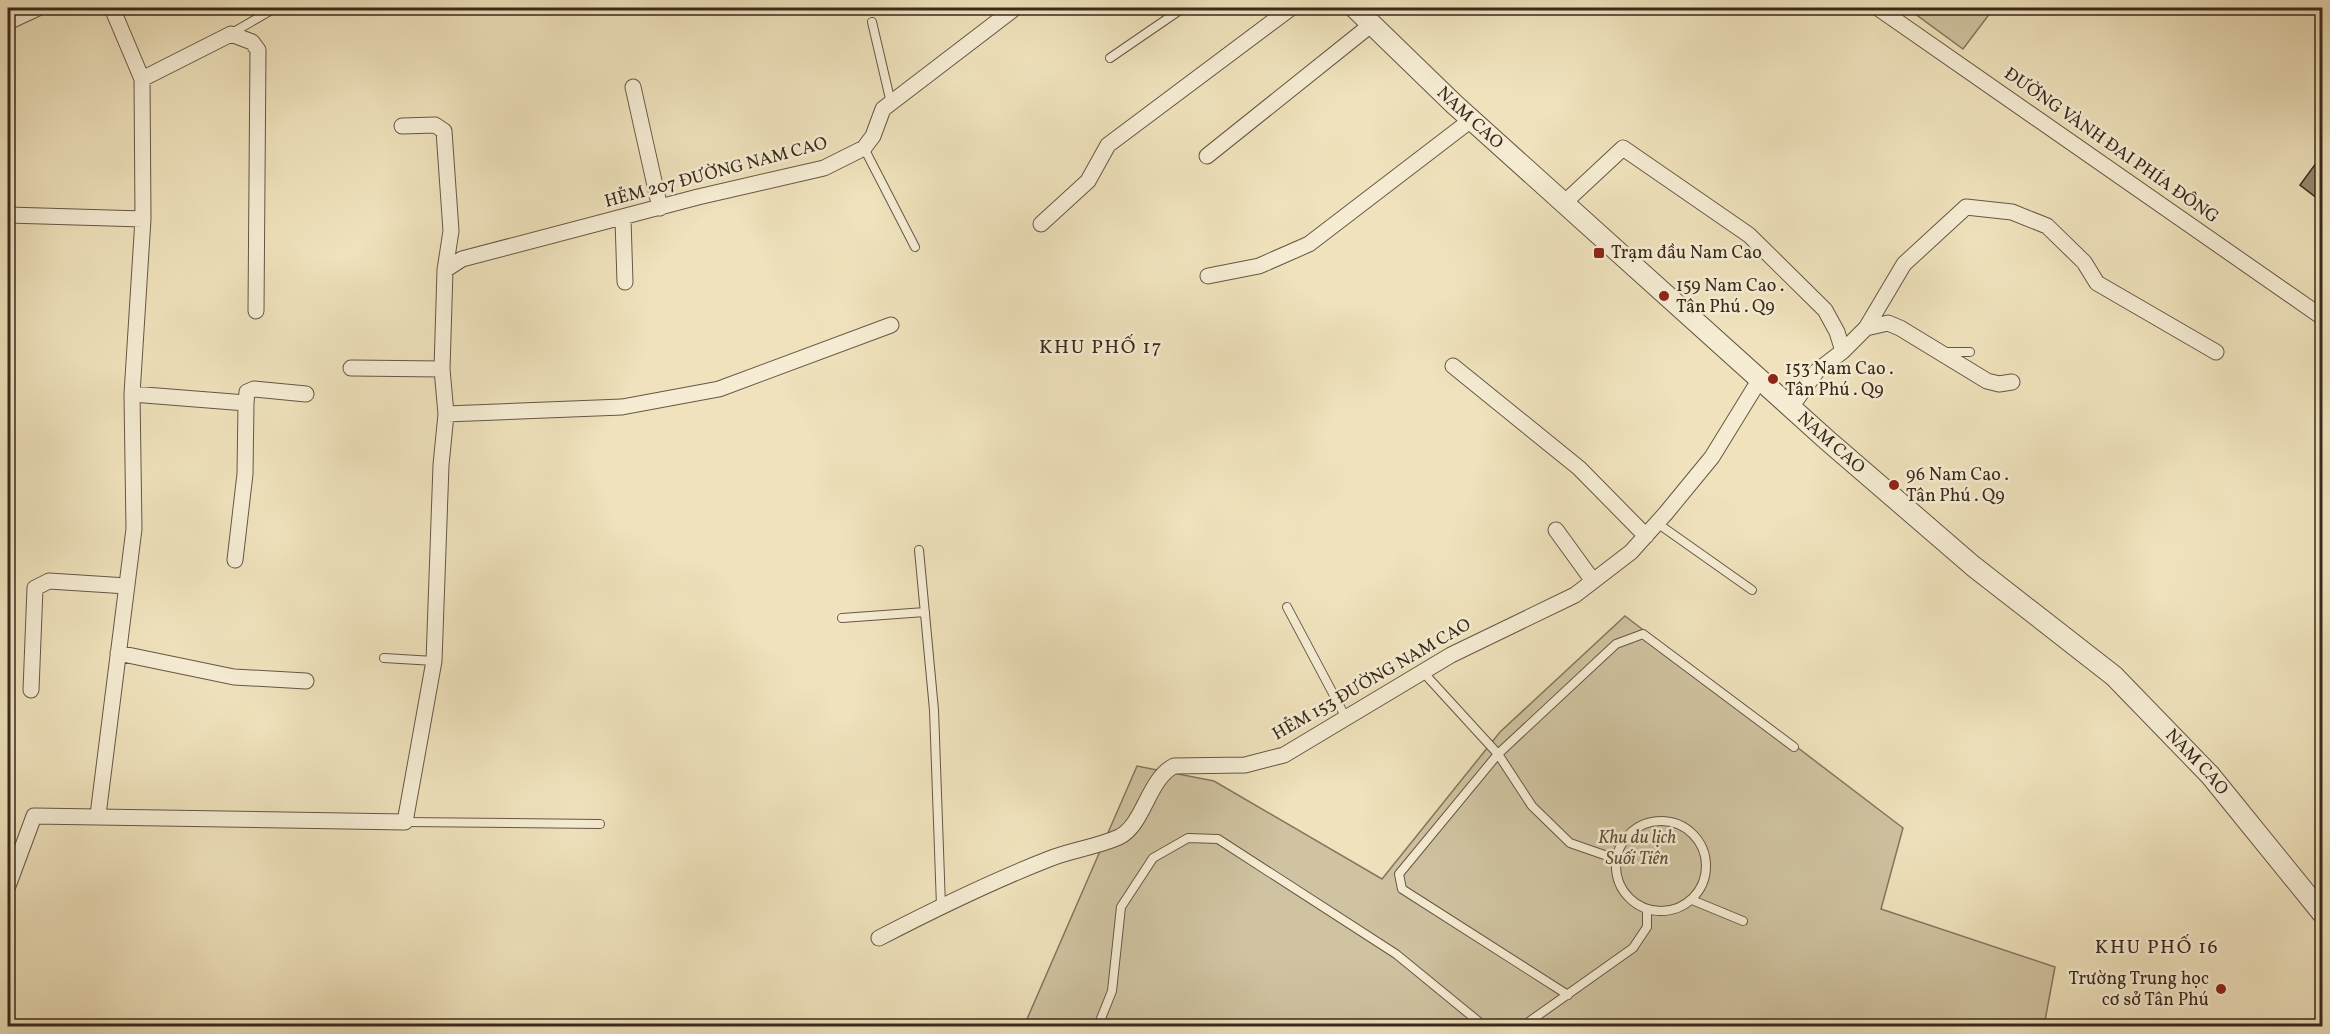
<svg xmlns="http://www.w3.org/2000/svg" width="2330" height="1034" font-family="Vollkorn,serif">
  <rect width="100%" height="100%" fill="#efe2bc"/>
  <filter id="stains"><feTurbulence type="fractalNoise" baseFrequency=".00333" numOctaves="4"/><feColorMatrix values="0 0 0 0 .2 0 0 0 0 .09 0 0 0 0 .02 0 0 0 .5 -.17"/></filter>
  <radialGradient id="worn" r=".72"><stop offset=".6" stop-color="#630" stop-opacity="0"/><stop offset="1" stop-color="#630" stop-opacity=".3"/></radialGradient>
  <path fill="#d0c3a1" stroke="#84765e" stroke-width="1.5" d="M1907 8H1994L1963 49Z
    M1625 616 1903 828 1881 909 2055 967 2044 1026H1024L1137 766 1214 781 1382 879 1500 732Z"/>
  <path fill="#97896f" stroke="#38291c" stroke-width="1.5" d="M2322 155V202L2300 185Z"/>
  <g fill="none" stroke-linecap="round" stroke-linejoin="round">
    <defs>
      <path id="service" d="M1080 10 1082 8
        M872 22 891 103
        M232 33 275 8
        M1110 58 1183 8
        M864 148 915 247
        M1947 352H1970
        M1657 523 1752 590
        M919 550 934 710 941 906
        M1287 607 1346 718
        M842 618 925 612
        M384 658 434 661
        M1422 671 1498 754 1399 874 1402 889 1568 995
        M1616 866a45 45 0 1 1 90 0a45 45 0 1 1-90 0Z
        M405 822 600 824
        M1616 859 1570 843 1532 806 1498 754 1616 644 1643 634 1794 747
        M1692 900 1743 921
        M1098 1026 1112 991 1121 907 1153 858 1188 838 1218 839 1396 954 1484 1026
        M1523 1026 1633 948 1647 927V909"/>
      <path id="minor" d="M1878 8 2322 317
        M8 22 38 8
        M142 79 231 34 252 42 258 50 256 311
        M633 87 660 208
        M1207 156 1372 24
        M1564 203 1623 148 1749 235 1825 310 1837 332 1843 351 1817 371 1791 407
        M8 215 143 219
        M623 219 625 282
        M1041 224 1088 181 1108 145 1291 8
        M445 270 462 259 698 197 824 168 864 148 873 136 883 109 1015 8
        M1208 276 1259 266 1309 244 1471 120
        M1866 328 1888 323 1900 328 1987 381 1999 384 2012 382
        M1843 351 1866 328 1904 264 1966 207 2012 212 2047 226 2084 262 2097 283 2216 352
        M1453 366 1579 468 1646 536
        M351 368 442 369
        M132 394 246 403 247 392 254 389 306 394
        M446 414 622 407 719 389 891 325
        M1556 530 1593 581
        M235 560 245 474 246 403
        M118 653 234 677 306 681
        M31 690 35 588 49 581 127 586
        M98 815 134 529 132 394 143 219 142 79 112 8
        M8 886 34 816 405 822 434 661 441 465 446 414 442 369 445 270 451 231 444 131 435 125 402 126
        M879 938C935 909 990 882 1049 859 1071 850 1097 847 1119 837 1144 825 1148 779 1174 766L1245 765 1284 755 1451 655 1575 595 1631 552 1666 513 1712 457 1760 379"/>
      <g id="tertiary">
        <path id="s1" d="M1355 8 1454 104 1827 440 1973 566 2114 676 2210 775 2322 913"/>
      </g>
    </defs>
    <use href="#service" stroke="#665744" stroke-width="10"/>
    <use href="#minor" stroke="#665744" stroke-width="17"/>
    <use href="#tertiary" stroke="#665744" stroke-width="22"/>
    <use href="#service" stroke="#f5ecd3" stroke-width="8"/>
    <use href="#minor" stroke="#f5ecd3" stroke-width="15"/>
    <use href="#tertiary" stroke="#f5ecd3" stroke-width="20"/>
  </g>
  <g fill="#8f2418" stroke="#f5ecd3" stroke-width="2">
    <rect x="1593" y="247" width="12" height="12" rx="3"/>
    <circle cx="1664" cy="296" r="6"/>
    <circle cx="1773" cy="379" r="6"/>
    <circle cx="1894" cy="485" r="6"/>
    <circle cx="2221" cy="989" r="6"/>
  </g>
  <g text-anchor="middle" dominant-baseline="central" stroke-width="5" stroke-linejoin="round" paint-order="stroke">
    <g font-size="18" fill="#38291c" stroke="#f5ecd3">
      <text stroke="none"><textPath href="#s1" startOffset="159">NAM CAO</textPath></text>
      <text transform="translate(2111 146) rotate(35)">ĐƯỜNG VÀNH ĐAI PHÍA ĐÔNG</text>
      <text transform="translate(716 173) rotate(-15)">HẺM 207 ĐƯỜNG NAM CAO</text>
      <text stroke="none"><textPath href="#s1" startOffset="645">NAM CAO</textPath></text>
      <text transform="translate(1372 680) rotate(-30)">HẺM 153 ĐƯỜNG NAM CAO</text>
      <text stroke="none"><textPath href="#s1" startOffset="1131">NAM CAO</textPath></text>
    </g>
    <g font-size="18" fill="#38291c" stroke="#f5ecd3" text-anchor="start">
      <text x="1611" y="253">Trạm đầu Nam Cao</text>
      <text x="1676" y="286">159 Nam Cao .<tspan x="1676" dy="21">Tân Phú . Q9</tspan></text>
      <text x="1785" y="369">153 Nam Cao .<tspan x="1785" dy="21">Tân Phú . Q9</tspan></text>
      <text x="1906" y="475">96 Nam Cao .<tspan x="1906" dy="21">Tân Phú . Q9</tspan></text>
      <text x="2209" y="979" text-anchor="end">Trường Trung học<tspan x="2209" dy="21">cơ sở Tân Phú</tspan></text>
    </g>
    <g font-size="18" font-style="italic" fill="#5e503d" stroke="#f5ecd3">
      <text x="1637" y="838">Khu du lịch<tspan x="1637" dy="21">Suối Tiên</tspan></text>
    </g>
    <g font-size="20" letter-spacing="1.5" fill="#38291c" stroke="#f5ecd3">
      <text x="1101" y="348">KHU PHỐ 17</text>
      <text x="2157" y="948">KHU PHỐ 16</text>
    </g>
  </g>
  <rect width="2330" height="1034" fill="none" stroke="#efe2bc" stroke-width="30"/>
  <rect x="9" y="9" width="2312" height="1016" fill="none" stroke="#38291c" stroke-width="3"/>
  <rect x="15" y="15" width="2300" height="1004" fill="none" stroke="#38291c" stroke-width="1.5"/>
  <rect width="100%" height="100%" filter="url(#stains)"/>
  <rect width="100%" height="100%" fill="url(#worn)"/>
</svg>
